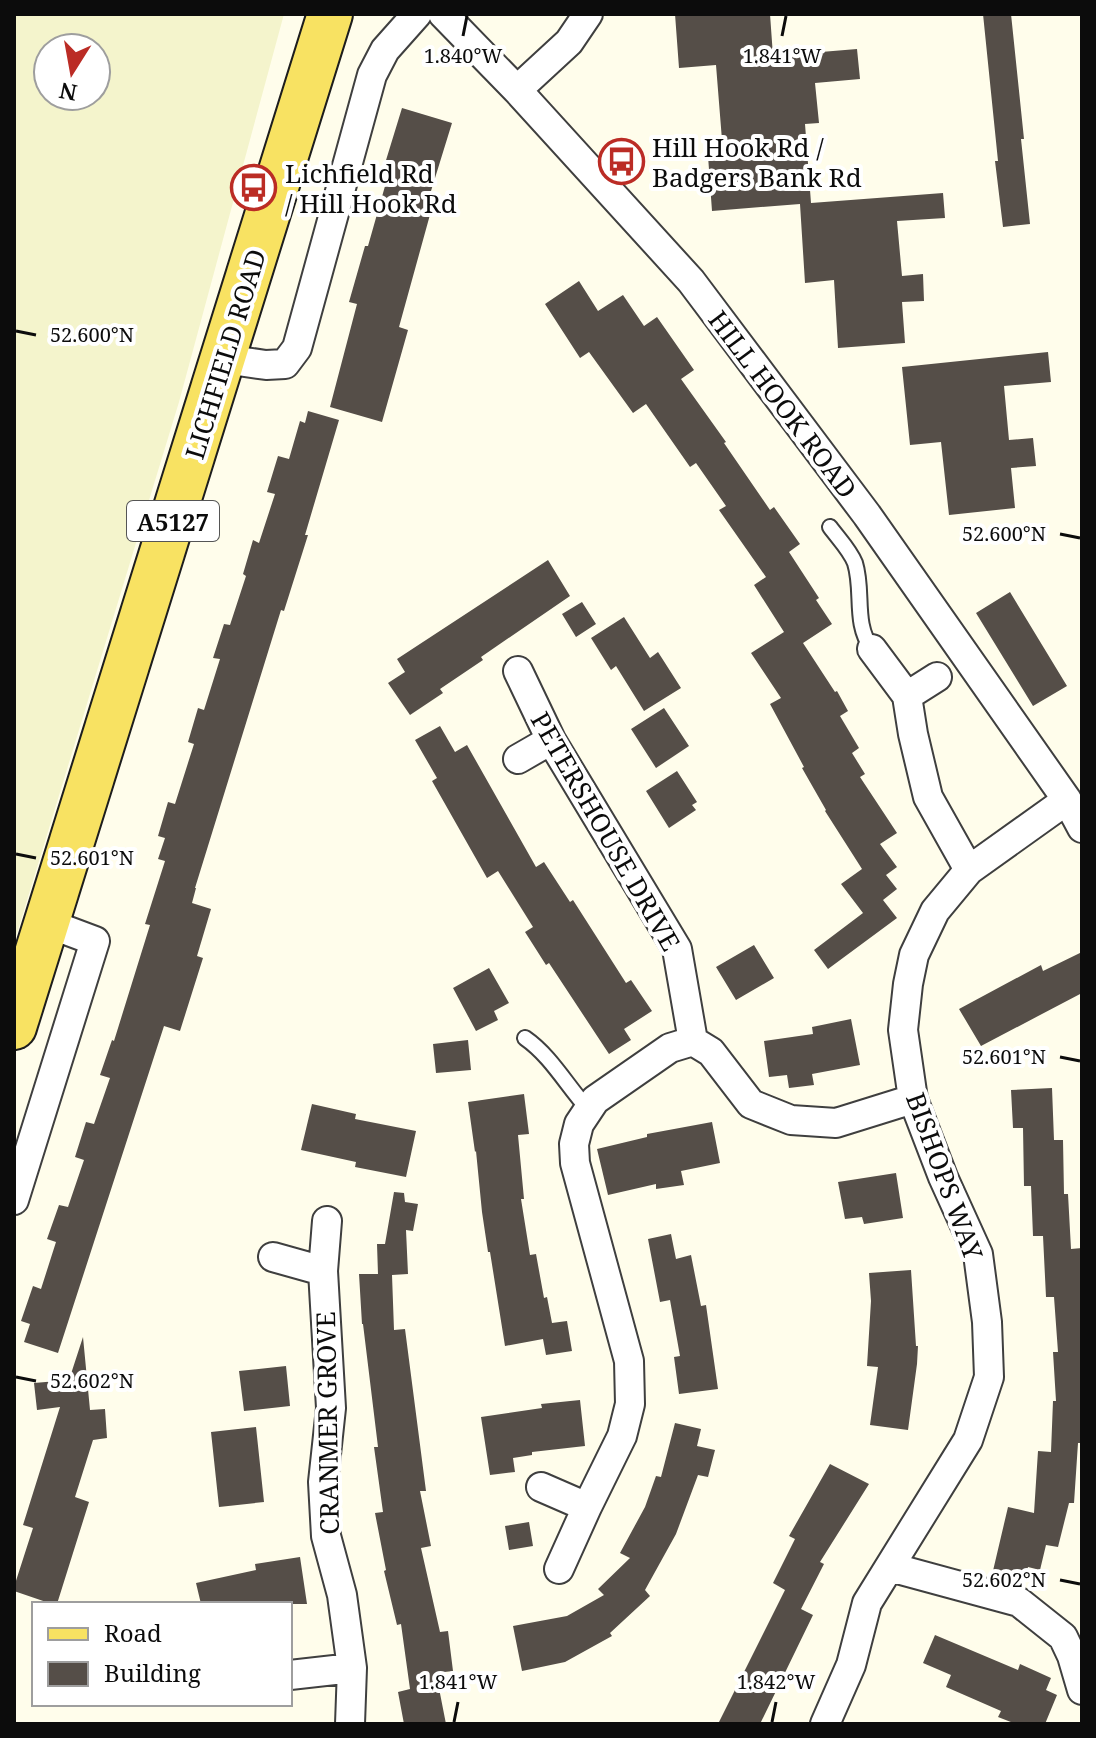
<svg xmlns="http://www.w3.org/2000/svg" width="1096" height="1738" font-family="'Noto Serif',serif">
  <rect width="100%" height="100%" fill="#fffdeb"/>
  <path fill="#f4f4cc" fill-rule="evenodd" d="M14 14H284L179 402 14 943ZM48 48H96V96H48Z"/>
  <path fill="#554e48" d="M675 14H770L773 56 857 49 860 79 815 83 819 123 805 124 811 203 943 193 945 218 897 221 902 276 923 274 924 301 902 302 905 343 838 348 834 280 805 283 800 204 712 211 707 142 722 140 716 65 679 68Z
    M983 14H1011L1024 139H1021L1030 224 1003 227 995 161H998Z
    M402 108 452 123 431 191 436 193 399 327 408 330 382 422 330 407 357 304 349 302 365 246H368L389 172 383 170Z
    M579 281 598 311 623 295 644 326 657 317 694 370 681 379 726 442 724 443 770 510 774 507 800 544 789 552 819 598 816 600 832 624 803 643 835 692 837 691 848 711 840 716 859 748 852 753 865 774 860 777 897 833 880 844 897 867 886 875 897 889 883 900 897 918 828 969 814 950 863 913 841 884 862 869 825 811 826 810 802 768 804 767 770 704 781 698 751 653 784 632 754 585 766 577 719 510 726 506 696 463 690 467 646 404 633 413 589 352 580 358 545 304Z
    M1048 352 1051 382 1004 386 1009 440 1033 438 1036 466 1011 468 1015 508 949 515 941 442 910 445 902 367Z
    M308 411 339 420 305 535H308L284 611 281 610 195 888H196L192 903 211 909 197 956 203 958 180 1031 164 1026 58 1353 24 1342 30 1324 21 1321 33 1286 41 1289 56 1242 47 1239 59 1205 68 1207 84 1160 75 1157 86 1122 94 1124 110 1078 100 1075 112 1040 114 1041 150 925 145 924 165 861 158 859 165 838 158 836 168 802 175 804 194 744 188 742 198 708 204 710 220 659 213 658 224 624 230 625 246 576 243 574 253 540 259 543 275 494 267 492 278 456 289 459 300 421 305 423Z
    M548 560 570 596 481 657 483 660 440 689 443 693 410 715 388 683 405 672 397 659Z
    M1010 592 1067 686 1033 706 976 613Z
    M582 602 596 624 576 637 562 614Z
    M624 617 650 658 658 652 681 688 644 711 616 666 611 670 591 638Z
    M664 708 689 746 656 768 631 729Z
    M440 726 455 752 467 745 536 867 544 862 570 902 573 900 626 983 631 980 652 1011 624 1029 631 1040 609 1054 549 963 546 965 525 932 533 927 498 871 487 878 432 781 437 778 415 740Z
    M677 771 697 802 692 805 696 810 669 828 646 791Z
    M754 945 774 978 736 1000 716 967Z
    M1082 952V993L981 1046 959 1009 1041 965 1043 971Z
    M489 968 509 1003 494 1011 498 1020 476 1031 453 988Z
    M851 1019 860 1065 812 1074 814 1085 789 1088 787 1075 769 1077 764 1041 813 1034 812 1027Z
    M468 1040 471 1070 436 1073 433 1044Z
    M1052 1088 1054 1140H1063L1064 1194H1068L1071 1249 1082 1248V1443H1078L1074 1503H1069L1058 1547 1046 1545 1040 1570 1028 1567 1024 1582 992 1575 1008 1507 1034 1513 1038 1451 1051 1452 1053 1401H1056L1053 1352H1058L1054 1297H1046L1043 1236H1033L1031 1186H1024L1023 1128H1013L1011 1090Z
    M524 1094 529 1134 518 1135 524 1199H521L530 1255 536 1254 544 1298 547 1297 552 1323 567 1321 572 1351 546 1355 543 1339 505 1346 490 1252H488L482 1212 476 1151 475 1152 468 1102Z
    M312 1104 356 1114 355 1119 416 1131 406 1177 355 1167 356 1162 301 1150Z
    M712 1122 720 1163 681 1171 684 1185 656 1189V1184L608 1195 597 1149 647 1137V1134Z
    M896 1173 903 1218 864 1224 862 1217 845 1219 838 1182Z
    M394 1192 404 1193 405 1202 418 1204 413 1231 406 1230 408 1274 392 1275 394 1330 405 1329 426 1491H420L431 1546 421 1548 440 1632 448 1631 453 1671 436 1673 446 1724H404L398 1692 410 1689 401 1624 397 1625 384 1571 386 1570 375 1513 383 1512 374 1447H378L363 1324H362L359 1274H378L377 1244H385Z
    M671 1234 676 1259 691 1255 701 1306 706 1305 718 1389 679 1394 674 1357 680 1356 670 1300 660 1302 648 1239Z
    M911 1270 916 1346H918L917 1364 908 1430 870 1425 878 1367 867 1366 871 1301 869 1273Z
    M83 1337 90 1410 105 1409 107 1438 93 1440 75 1497 89 1502 57 1604H52L14 1591V1587L33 1528 23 1525 60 1407 37 1410 34 1383 69 1380Z
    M286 1366 290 1406 244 1411 239 1371Z
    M580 1400 585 1446 532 1452V1455L513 1458 515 1472 490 1475 481 1417 542 1408 541 1404Z
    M675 1423 701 1429 697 1446 715 1450 708 1477 698 1475 676 1534 645 1590 650 1596 610 1633 612 1636 565 1662 522 1671 513 1626 567 1616 604 1595 598 1589 630 1558 620 1553 645 1507 656 1476 661 1477Z
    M256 1427 264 1502 219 1507 211 1432Z
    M830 1464 869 1484 820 1562 824 1564 801 1609 813 1615 760 1724H718L785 1590 773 1583 795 1539 789 1536Z
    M529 1522 533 1546 509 1550 505 1526Z
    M300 1557 307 1604H201L196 1583 256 1570 255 1564Z
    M935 1635 1018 1670 1020 1664 1051 1678 1046 1690 1057 1695 1045 1724H1016L998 1717 1001 1711 946 1687 951 1675 923 1663Z"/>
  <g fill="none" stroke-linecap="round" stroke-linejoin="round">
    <defs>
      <path id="service" d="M830 527C838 538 850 550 855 563 864 592 853 623 872 649
        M525 1038C551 1056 567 1086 588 1109"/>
      <path id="minor" d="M443 14 517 90 691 281 867 515 1067 800 1082 828
        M517 90 569 42 588 14
        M224 359 266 365 285 364 297 348 372 75 385 50 417 14
        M872 649 907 696 913 734 928 797 969 870
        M518 671 551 740 677 949 693 1041
        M907 696 937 677
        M518 759 551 740
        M14 1200 95 941 47 923
        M273 1257 323 1271 331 1408 323 1482 326 1536 342 1595 352 1668 350 1724
        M323 1271 327 1221
        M541 1487 587 1507
        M890 1567 1019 1602 1063 1637 1072 1656 1082 1690
        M559 1569 587 1507 622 1436 630 1404 629 1361 575 1163 574 1144 579 1124 595 1100 670 1048 693 1041 711 1052 751 1104 791 1120 836 1123 913 1099
        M290 1675 352 1668
        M825 1724 851 1665 867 1603 968 1440 989 1377 987 1322 978 1254 943 1177 913 1099 903 1030 908 984 914 955 935 911 969 870 1067 800"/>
      <path id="primary" d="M14 1027 330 14"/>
    </defs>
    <use href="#service" stroke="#3f3f3f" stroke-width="18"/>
    <use href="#minor" stroke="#3f3f3f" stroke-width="32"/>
    <use href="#primary" stroke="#1d1d1d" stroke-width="48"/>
    <use href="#service" stroke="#fff" stroke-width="14"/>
    <use href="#minor" stroke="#fff" stroke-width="28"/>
    <use href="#primary" stroke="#f8e262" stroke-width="44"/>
  </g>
  <path fill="none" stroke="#0c0c0c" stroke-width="3" d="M463 36 467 16M782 36 786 16M16 331 36 335M1060 534 1080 538M16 854 36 858M1060 1057 1080 1061M16 1377 36 1381M1060 1580 1080 1584M454 1722 458 1702M772 1722 776 1702"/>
  <defs>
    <symbol id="bus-ring" viewBox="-11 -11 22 22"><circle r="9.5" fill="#fff" stroke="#bb2c25" stroke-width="1.5"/><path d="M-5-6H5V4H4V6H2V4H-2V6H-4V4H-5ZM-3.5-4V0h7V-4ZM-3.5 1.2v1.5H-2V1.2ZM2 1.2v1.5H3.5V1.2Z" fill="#bb2c25"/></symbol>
  </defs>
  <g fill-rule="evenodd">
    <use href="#bus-ring" x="596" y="136" width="51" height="51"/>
    <use href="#bus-ring" x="228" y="162" width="51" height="51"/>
  </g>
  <g text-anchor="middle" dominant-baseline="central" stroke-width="8" stroke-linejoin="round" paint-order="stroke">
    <rect fill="#fff" stroke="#555" stroke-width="2" x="127" y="501" width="92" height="40" rx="6"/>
    <g font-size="24" font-weight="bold" fill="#0c0c0c">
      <text x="173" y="521">A5127</text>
    </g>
    <g font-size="26" fill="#0c0c0c" stroke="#fff" text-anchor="start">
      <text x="652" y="147">Hill Hook Rd /<tspan x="652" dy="30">Badgers Bank Rd</tspan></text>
      <text x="285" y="173">Lichfield Rd<tspan x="285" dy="30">/ Hill Hook Rd</tspan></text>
    </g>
    <g font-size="26" fill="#0c0c0c" stroke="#fff">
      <text transform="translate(225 354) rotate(-73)">LICHFIELD ROAD</text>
      <text transform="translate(783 404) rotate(53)">HILL HOOK ROAD</text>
      <text transform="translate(606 831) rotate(60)">PETERSHOUSE DRIVE</text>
      <text transform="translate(945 1176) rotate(70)">BISHOPS WAY</text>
      <text transform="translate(327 1423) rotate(-91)">CRANMER GROVE</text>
    </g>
  </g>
  <g font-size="20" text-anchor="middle" fill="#0c0c0c" stroke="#fff" stroke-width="8" stroke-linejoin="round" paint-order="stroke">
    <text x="463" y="63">1.840°W</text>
    <text x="782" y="63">1.841°W</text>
    <text x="92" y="342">52.600°N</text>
    <text x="1004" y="541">52.600°N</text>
    <text x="92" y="865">52.601°N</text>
    <text x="1004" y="1064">52.601°N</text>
    <text x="92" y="1388">52.602°N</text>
    <text x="1004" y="1587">52.602°N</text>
    <text x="458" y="1689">1.841°W</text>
    <text x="776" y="1689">1.842°W</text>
  </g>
  <rect width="1096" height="1738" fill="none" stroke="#0c0c0c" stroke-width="32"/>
  <rect x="32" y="1602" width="260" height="104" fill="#ffffff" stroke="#9e9e9e" stroke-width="2"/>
  <rect x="48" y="1628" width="40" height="12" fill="#f8e262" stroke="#9e9e9e" stroke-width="2"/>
  <text x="104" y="1642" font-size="24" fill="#0c0c0c">Road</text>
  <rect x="48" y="1662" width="40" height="24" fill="#554e48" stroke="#9e9e9e" stroke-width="2"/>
  <text x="104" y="1682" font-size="24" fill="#0c0c0c">Building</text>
  <g transform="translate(72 72) rotate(191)"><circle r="38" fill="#ffffff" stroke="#9e9e9e" stroke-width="2"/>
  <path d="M0-6L14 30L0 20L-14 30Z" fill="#bb2c25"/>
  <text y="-12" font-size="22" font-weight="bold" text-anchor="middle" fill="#0c0c0c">N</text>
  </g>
</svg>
